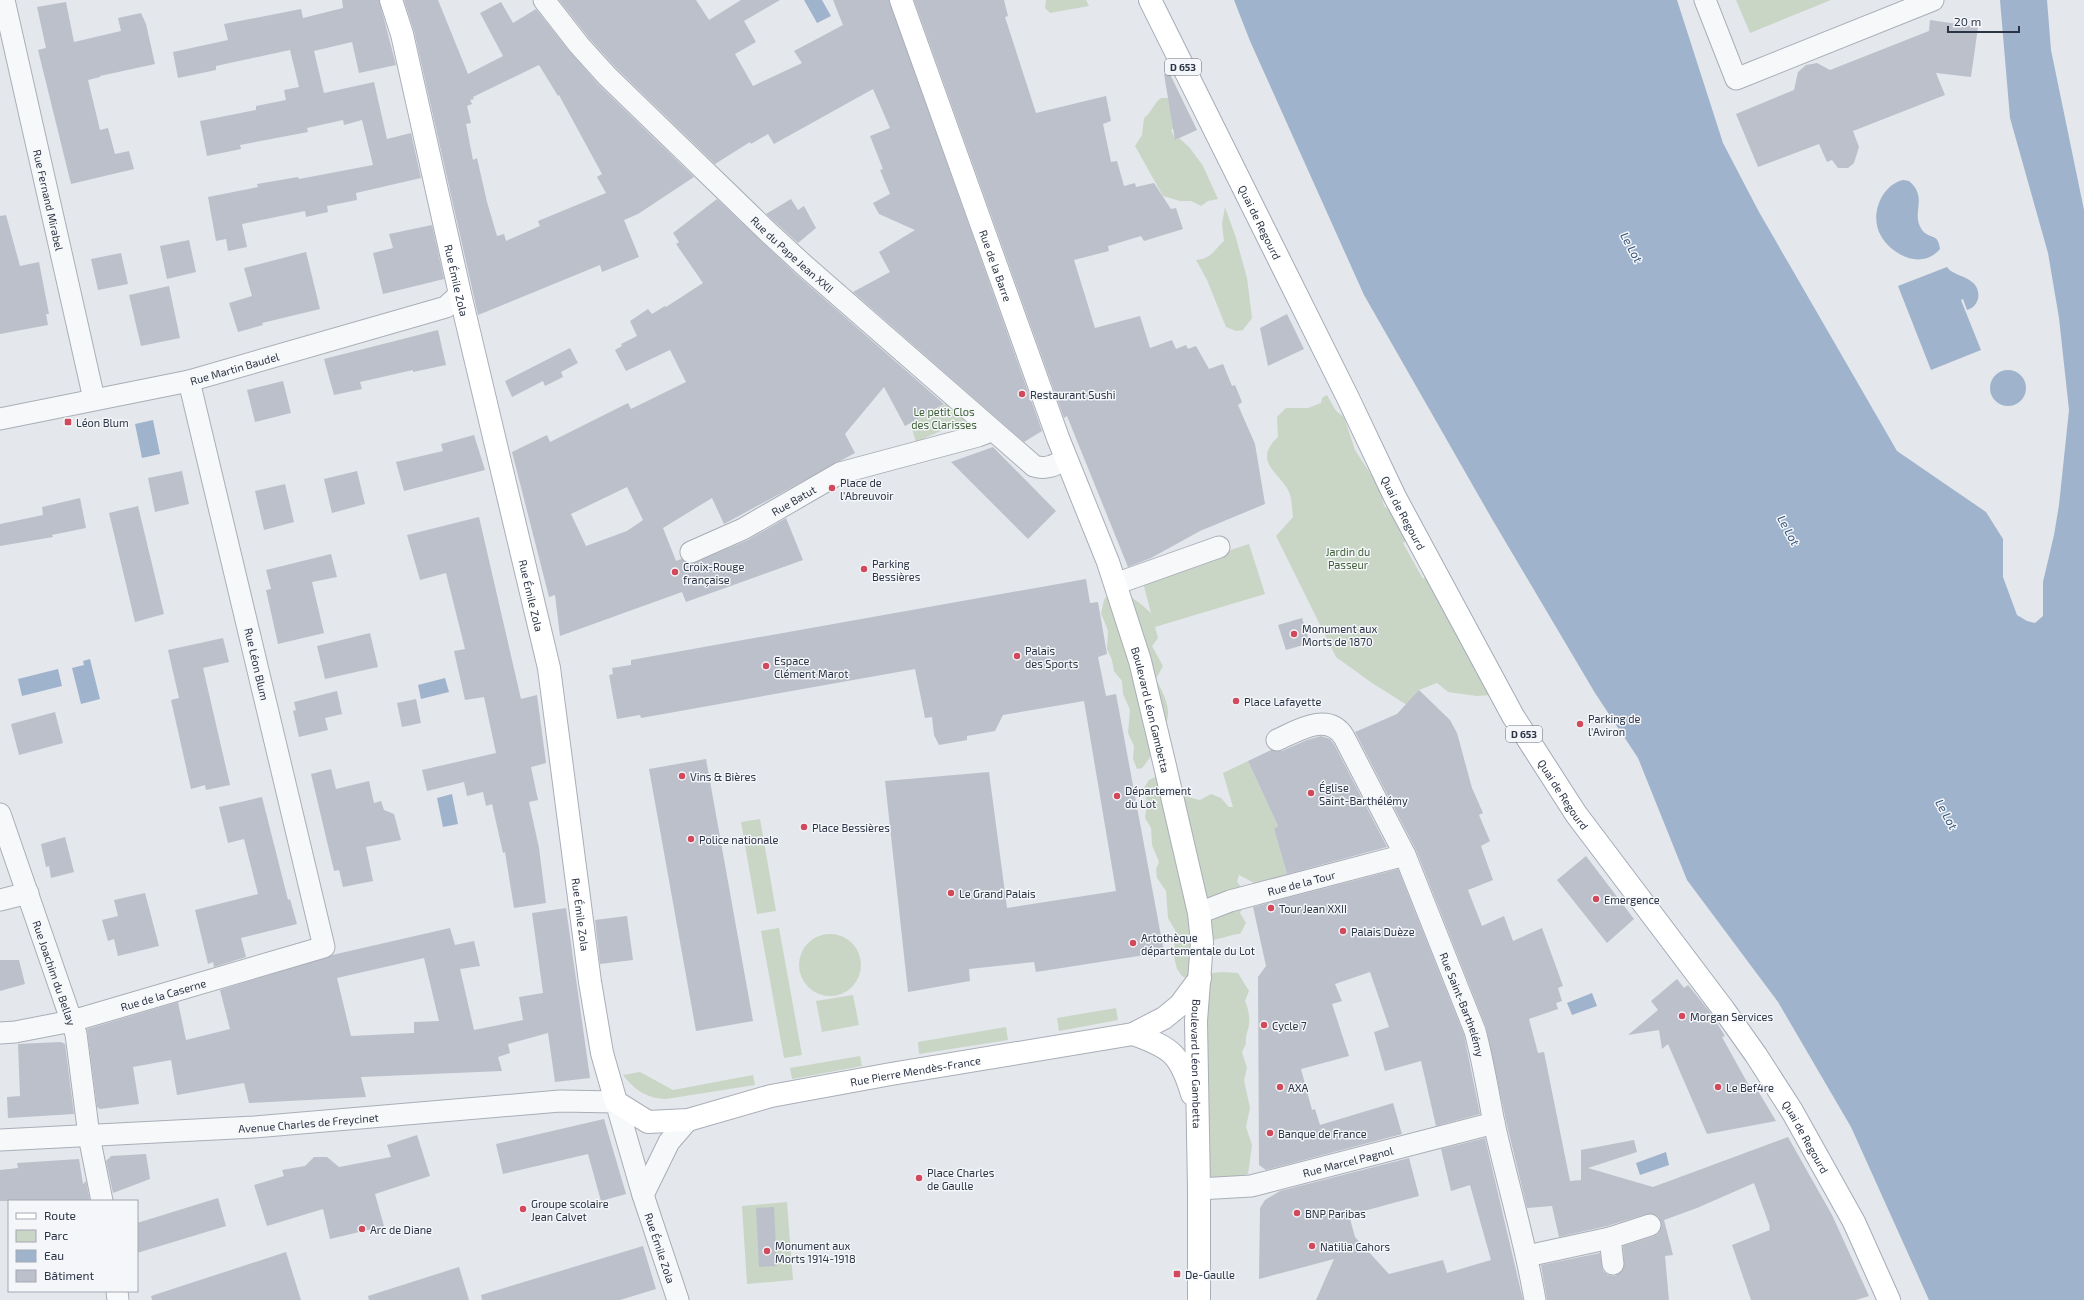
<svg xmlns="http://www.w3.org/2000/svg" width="2084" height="1300" font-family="'Exo 2',sans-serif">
  <rect width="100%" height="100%" fill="#e4e7ec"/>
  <path fill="#c9d6c5" d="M1046 0H1086L1089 6 1050 13 1045 8Z
    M1736 0H1831L1750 33Z
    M1161 98H1168L1176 127 1171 130 1176 140 1179 138 1190 148 1203 166 1218 199 1208 201 1201 206 1191 201H1180L1163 196 1135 146 1142 135 1144 118C1152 112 1153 104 1161 98Z
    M1225 207 1236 238 1247 278 1252 318 1243 330 1236 331 1226 327 1207 280 1196 260C1211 259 1214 250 1224 241L1222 224Z
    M1327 395 1336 411 1344 417 1355 450 1379 487 1384 506 1398 517 1406 530V541L1403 543 1423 579 1428 575 1490 695 1477 696 1448 692 1437 683 1419 690 1407 705 1372 683 1336 657 1276 536 1293 517C1292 509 1292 499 1289 492 1281 473 1251 462 1278 437L1277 417 1286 408H1308L1321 403 1322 398Z
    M949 402 965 420 916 442 910 423Z
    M1249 544 1265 594 1155 627 1158 638 1152 646 1163 666 1156 679C1161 689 1169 703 1168 715 1167 729 1152 757 1142 768L1137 769 1133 759 1134 746 1128 733 1130 710 1123 694 1122 681 1114 671 1112 660 1107 649 1108 631 1101 613 1104 600 1110 592C1114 592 1119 592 1123 593 1129 594 1146 608 1151 613L1142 579Z
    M1248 761 1278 826 1274 829 1288 878 1258 885 1239 875 1237 882C1246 891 1245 902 1240 913L1246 923 1240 934C1229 934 1222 940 1210 940L1188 979 1182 976 1177 969 1174 957 1175 930 1168 918 1166 891 1157 878 1156 869 1159 862 1152 845 1151 828 1145 818 1147 803 1144 788 1149 780 1162 774 1179 781 1188 797 1200 800 1211 794 1221 798 1229 807H1233L1223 773Z
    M760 819 776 911 757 914 741 822Z
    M779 928 802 1055 784 1058 761 931Z
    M799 965a31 31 0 1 1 62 0a31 31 0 1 1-62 0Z
    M1222 972 1238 973 1249 991 1245 1001C1248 1008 1250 1016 1249 1024 1248 1032 1245 1035 1246 1044L1242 1052 1247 1068 1244 1080 1250 1108 1246 1127 1252 1145 1248 1174 1240 1176 1237 1183H1226L1204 1176 1205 981 1212 973Z
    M853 995 859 1025 822 1032 816 1001Z
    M1116 1008 1118 1020 1059 1031 1057 1018Z
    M1006 1027 1008 1040 919 1054 918 1042Z
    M860 1056 862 1066 792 1079 790 1068Z
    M640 1072 673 1090 753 1075 755 1085 666 1099C648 1099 634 1090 623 1075Z
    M787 1202 793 1280 747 1284 742 1206Z"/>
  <path fill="#9fb4cc" d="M804 0H822L831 16 817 23Z
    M1234 0H1677L1723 143 1759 212 1897 451 1986 512 2003 539V577L2017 615 2027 621 2035 623 2043 616V582L2054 535 2059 505 2069 410 2059 318 2048 253 2010 118 2000 0H2047L2051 50 2084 210V1300H1929L1851 1127 1778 1002 1687 880 1638 758 1595 693 1492 519 1364 295 1250 41Z
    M1903 180 1909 181C1929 198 1910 213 1922 230 1930 240 1938 232 1940 249 1922 270 1893 256 1881 236 1869 216 1881 185 1903 180Z
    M1947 267C1954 278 1982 276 1978 299 1976 305 1973 308 1967 310L1963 299 1961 300 1981 350 1931 370 1898 286Z
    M1990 388a18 18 0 1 1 36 0a18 18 0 1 1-36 0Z
    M153 420 160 454 142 458 135 424Z
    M90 659 100 699 81 704 72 668 84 665 83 661Z
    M58 669 62 686 22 696 18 679Z
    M445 678 449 692 421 699 418 685Z
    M452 794 458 824 443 827 437 798Z
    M1592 993 1597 1006 1572 1015 1567 1003Z
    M1666 1152 1669 1165 1640 1175 1636 1163Z"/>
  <path fill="#bbc0ca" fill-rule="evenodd" d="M342 0H379L396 65 359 73 352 42 314 51 324 93 374 82 387 139 411 133 421 178 356 193 357 200 327 206 328 212 306 217 305 211 242 224 247 247 228 251 226 239 216 241 208 197 258 187 257 184 298 177 299 179 373 165 362 120 344 125 343 120 307 128 308 132 240 145 241 149 207 156 200 121 256 110V106L286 100 284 90 299 87 290 50 216 66V70L178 78 173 52 228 40 224 24 301 9 303 18 343 8Z
    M404 0H438L468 74 503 56 480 13 501 2 513 23 536 9 570 52 598 84 694 177 638 214 624 220 639 257 602 272 600 265 478 315 414 31ZM539 65 558 96 559 95 602 174 597 177 606 193 538 221 540 226 506 241 504 234 497 236 487 202 477 158 473 160 466 124 471 123 467 106 472 104 470 100 474 99 473 97Z
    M559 0H696L709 20 741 0H780L744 21 756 42 735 54 753 86 802 63 794 51 843 25 833 0H889L1042 431 1024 442 853 292 890 272 879 252 915 230 879 214 873 203 890 194 880 170 883 169 870 136 890 128 873 89 774 144 768 134 751 144 750 142 715 164 616 68 588 37Z
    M914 0H1004L1008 16 1005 17 1036 113 1106 96 1111 121 1103 124 1111 162 1117 161 1124 186 1135 183 1136 187 1154 183 1171 209 1176 208 1183 229 1144 241 1141 236 1108 246 1109 251 1074 260 1095 328 1140 316 1150 348 1172 340 1176 349 1186 345 1188 349 1196 346 1209 369 1223 364 1232 386 1235 385 1242 402 1238 405 1255 444 1265 504 1200 531 1151 558 1128 567 1067 416 1064 418Z
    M66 2 74 42 121 31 118 18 141 13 146 24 155 64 100 76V77L88 80 100 130 108 128 115 154 129 151 134 169 71 184 38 50 46 48 37 7Z
    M1930 20 1978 27 1971 77 1936 73 1945 95 1853 131 1859 147 1854 163 1848 168H1838L1832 160 1827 162 1819 144 1758 167 1736 114 1794 90 1798 72 1806 65 1817 63 1830 70 1929 31Z
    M1169 72 1197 130 1175 140 1164 74Z
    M717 199 797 275 944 404 905 426 884 387 845 434 855 453 724 524 712 498 663 528 676 561 681 559 690 564 748 540 786 518 803 560 686 602 682 592 560 636 555 595 549 597 512 452 547 435 550 442 628 403 631 409 686 382 670 350 626 371 615 350 622 346 621 344 637 336 630 321 648 309 652 314 665 306 666 307 703 283 676 244 679 242 673 233ZM627 487 643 520 627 531 586 546 571 514Z
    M791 199 798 210 804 206 816 228 798 243 766 214Z
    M6 215 20 266 39 262 49 314H46L48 325 0 334V216Z
    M432 225 444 279 383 294 373 253 393 248 389 234Z
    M189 240 196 272 167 279 160 246Z
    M306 252 320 309 262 323 263 325 238 332 229 303 252 296 244 268Z
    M121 253 128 284 98 290 91 259Z
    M169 286 180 338 141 346 129 295Z
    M1287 314 1304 349 1268 366 1260 328Z
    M438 330 446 365 413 372V370L360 382 362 389 334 395 324 359Z
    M570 348 578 363 561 372 563 377 545 386 543 381 512 397 505 381Z
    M283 381 291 413 255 422 247 390Z
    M474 435 485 470 404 491 396 462 443 451 441 444Z
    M993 447 1056 511 1028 539 951 462Z
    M182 471 189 504 155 512 148 478Z
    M357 471 365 504 332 513 324 479Z
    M285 484 294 522 264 530 255 491Z
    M80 498 86 528 52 535 53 537 0 546V524L43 515 42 507Z
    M138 506 164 614 135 622 109 513Z
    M479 517 521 699 537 695 546 763 531 767 538 800 529 802 539 848 546 903 514 908 505 852 503 853 492 804 486 806 483 792 467 796 464 782 427 791 422 770 496 753 484 697 465 700 454 651 465 649 446 573 420 580 407 535Z
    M331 554 337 577 312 582 324 633 278 644 266 590 271 589 266 570Z
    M1086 579 1090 603 1098 602 1107 654 1098 657 1106 696 1116 694 1164 952 1036 972 1034 962 969 969 970 981 908 992 885 781 989 772 1007 908 1116 891 1084 701 1003 715 995 731 967 736V740L939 745 934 735 932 717 925 718 915 669 641 718 640 715 617 719 609 675 613 674 612 668 631 665V660Z
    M1302 618 1310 643 1286 650 1278 625Z
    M370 633 378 667 325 679 317 646Z
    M223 638 229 662 203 668 230 785 206 790 205 785 191 789 171 700 179 698 168 650Z
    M1419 690 1450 720 1457 733 1472 788 1483 813 1479 815 1490 841 1481 846 1493 880 1468 890 1482 926 1504 916 1513 941 1542 928 1563 986 1558 988 1562 1001 1556 1003 1558 1009 1529 1019 1538 1053 1544 1052 1570 1181 1581 1180V1150L1634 1140 1637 1152 1588 1168 1653 1187 1788 1137 1832 1215 1869 1296 1856 1300H1751L1732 1245 1770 1230 1769 1228 1770 1227 1754 1183 1697 1208 1664 1220 1673 1255 1665 1256 1669 1300H1547L1541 1265 1600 1253 1603 1271 1608 1275 1615 1276 1620 1273 1624 1268 1623 1246 1654 1236 1659 1233 1661 1222 1658 1216 1647 1214 1607 1226 1559 1237 1552 1206 1527 1208 1506 1121 1486 1027 1416 850 1355 732 1397 714Z
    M337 691 342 714 325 718 328 730 299 737 293 711 296 710 294 702Z
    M416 699 421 723 402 727 397 703Z
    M55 712 63 743 19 755 11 724Z
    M1321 736 1330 739 1334 744 1387 847 1287 874 1274 829 1278 826 1248 761 1271 750 1282 751 1307 740Z
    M706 759 753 1021 696 1031 649 769Z
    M331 769 336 789 369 781 374 803 381 801 384 810 394 814 401 840 366 847 373 881 343 887 339 870 334 871 311 774Z
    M262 797 288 900 290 899 297 924 241 938 246 957 214 967 213 962 208 964 195 910 258 894 244 839 228 843 219 807Z
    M65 837 74 872 51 878 49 866 46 867 41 844Z
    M1586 856 1634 919 1607 943 1557 880Z
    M1398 869 1464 1035 1480 1114 1436 1126 1421 1061 1385 1071 1374 1032 1389 1027 1370 972 1335 984 1342 1001 1332 1004 1349 1056 1301 1069 1312 1110 1315 1109 1320 1125 1393 1103 1402 1134 1266 1170 1259 1165 1258 977 1266 966 1253 907Z
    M145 893 159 946 118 956 114 939 108 941 102 920 118 916 114 900Z
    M566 908 590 1078 555 1082 548 1033 508 1044 510 1053 498 1057 502 1071 361 1077 366 1097 249 1103 244 1083 177 1095 171 1060 133 1067 139 1104 100 1109 97 1107 87 1029 178 1002 186 1040 230 1029 220 990 332 955 450 928 455 945 474 941 480 966 460 969 474 1030 523 1020 519 997 543 993 532 913ZM424 958 439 1021 414 1022V1033L351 1036 337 978Z
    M627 916 633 960 600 964 595 920Z
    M0 960H19L25 984 0 991Z
    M1677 979 1684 988 1688 985 1710 1012 1725 1036 1722 1037 1753 1093 1758 1091 1776 1121 1707 1134 1668 1044 1662 1049 1659 1030 1628 1035 1658 1010 1651 1001Z
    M61 1042 65 1044 74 1114 8 1118 7 1097 20 1096 18 1044Z
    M604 1119 626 1194 601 1201 588 1154 503 1174 496 1144Z
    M417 1135 430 1176 375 1194 384 1226 330 1239 323 1209 267 1226 254 1185 284 1176 282 1170 305 1166 314 1157H327L339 1167 391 1157 387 1145Z
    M1485 1138 1523 1300H1316L1334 1259 1259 1279 1260 1208 1265 1200 1280 1191 1409 1158 1419 1196 1349 1215 1355 1237 1389 1274 1443 1260 1447 1273 1491 1260 1470 1185 1451 1191 1441 1149Z
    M146 1154 150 1179 113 1193 106 1161 111 1156Z
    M79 1159 83 1184 86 1181 90 1201H0V1170L18 1168 17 1163Z
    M218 1198 226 1226 137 1253V1223Z
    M774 1207 777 1266 759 1267 756 1208Z
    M643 1246 656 1289 620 1300H482L481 1295Z
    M286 1252 301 1300H152L151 1296Z
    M459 1267 469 1300H369L368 1296Z"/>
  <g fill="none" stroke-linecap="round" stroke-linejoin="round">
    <defs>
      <g id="minor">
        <path id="s1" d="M4 0 94 399"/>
        <path id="s2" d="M544 0 579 45 607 76 767 231 805 266 1034 466C1047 470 1055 465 1066 459"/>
        <path d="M1705 0 1736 79 1933 0"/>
        <path id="s3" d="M0 419 189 381 446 307 460 294"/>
        <path id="s4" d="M691 552 743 529 840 473 978 436 991 431"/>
        <path d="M1115 584 1219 547"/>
        <path id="s5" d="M1277 740C1297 731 1328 711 1344 737L1405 855 1475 1031C1483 1061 1488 1092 1494 1123 1507 1182 1525 1240 1535 1300"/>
        <path id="s6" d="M0 814 76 1034 89 1136 102 1201"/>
        <path d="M0 900 28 893"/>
        <path id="s7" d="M1199 913 1230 901 1405 855"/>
        <path id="s8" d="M0 1033 15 1032 72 1021 324 947 189 381"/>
        <path id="s9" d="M0 1140 254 1127 560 1101 616 1102 643 1195 678 1300"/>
        <path id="s10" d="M1199 1189 1251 1186 1494 1123"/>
        <path d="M643 1195 669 1142 688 1120"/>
        <path d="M1610 1238 1613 1264"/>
        <path d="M1527 1256 1610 1238 1650 1225"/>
        <path d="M117 1291 118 1300"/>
      </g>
      <g id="secondary">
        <path id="s11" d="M391 0 402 34 460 294 549 668 590 982 602 1053 616 1102 648 1122 688 1120 771 1096 891 1074 1133 1034 1164 1018 1180 1005 1200 978"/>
        <path id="s12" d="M901 0 1058 438 1108 562 1140 661 1165 766 1199 913 1202 942 1196 1021 1199 1189V1300"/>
        <path d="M1133 1034C1172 1048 1180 1054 1192 1094"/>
      </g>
      <g id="primary">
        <path id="s13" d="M1150 0 1348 398 1395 497 1513 716 1576 814 1724 1010 1756 1055 1792 1111 1854 1222 1889 1300"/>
      </g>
    </defs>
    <use href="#minor" stroke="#a9aeb7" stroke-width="23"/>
    <use href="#secondary" stroke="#a9aeb7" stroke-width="24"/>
    <use href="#primary" stroke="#a3abb8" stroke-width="24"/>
    <use href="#minor" stroke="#f7f8fa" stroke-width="21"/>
    <use href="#secondary" stroke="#fff" stroke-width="22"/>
    <use href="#primary" stroke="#fff" stroke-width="22"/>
  </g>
  <g fill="#d1495b" stroke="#f4f6f9" stroke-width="1.5">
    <circle cx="1022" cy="394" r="4"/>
    <rect x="64" y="418" width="8" height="8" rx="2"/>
    <circle cx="832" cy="488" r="4"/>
    <circle cx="864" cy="569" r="4"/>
    <circle cx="675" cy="572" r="4"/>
    <circle cx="1294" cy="634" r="4"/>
    <circle cx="1017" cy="656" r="4"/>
    <circle cx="766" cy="666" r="4"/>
    <circle cx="1236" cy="701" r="4"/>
    <circle cx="1580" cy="724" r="4"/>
    <circle cx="682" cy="776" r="4"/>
    <circle cx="1311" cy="793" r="4"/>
    <circle cx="1117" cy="796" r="4"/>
    <circle cx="804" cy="827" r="4"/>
    <circle cx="691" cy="839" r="4"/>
    <circle cx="951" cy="893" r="4"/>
    <circle cx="1596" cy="899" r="4"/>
    <circle cx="1271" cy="908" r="4"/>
    <circle cx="1343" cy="931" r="4"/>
    <circle cx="1133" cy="943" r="4"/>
    <circle cx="1682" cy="1016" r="4"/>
    <circle cx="1264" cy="1025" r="4"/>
    <circle cx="1280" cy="1087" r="4"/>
    <circle cx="1718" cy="1087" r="4"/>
    <circle cx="1270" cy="1133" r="4"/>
    <circle cx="919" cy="1178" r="4"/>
    <circle cx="523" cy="1209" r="4"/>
    <circle cx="1297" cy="1213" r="4"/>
    <circle cx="362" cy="1229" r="4"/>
    <circle cx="1312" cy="1246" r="4"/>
    <circle cx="767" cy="1251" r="4"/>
    <rect x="1173" y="1270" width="8" height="8" rx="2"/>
  </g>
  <g text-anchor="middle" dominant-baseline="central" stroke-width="3" stroke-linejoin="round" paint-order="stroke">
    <g fill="#f4f6f9" stroke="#676e7b" stroke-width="1">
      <rect x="1165" y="59" width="36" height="16" rx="3"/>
      <rect x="1506" y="726" width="36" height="16" rx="3"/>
    </g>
    <g font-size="10" font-weight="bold" fill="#2b3445">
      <text x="1183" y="67">D 653</text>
      <text x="1524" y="734">D 653</text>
    </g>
    <g font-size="11" fill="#2b3445" stroke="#f4f6f9">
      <text stroke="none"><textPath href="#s1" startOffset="205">Rue Fernand Mirabel</textPath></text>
      <text stroke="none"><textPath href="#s13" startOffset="248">Quai de Regourd</textPath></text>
      <text stroke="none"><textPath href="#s2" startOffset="356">Rue du Pape Jean XXII</textPath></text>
      <text stroke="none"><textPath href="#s12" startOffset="282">Rue de la Barre</textPath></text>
      <text stroke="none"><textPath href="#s11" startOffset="288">Rue Émile Zola</textPath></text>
      <text stroke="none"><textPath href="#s3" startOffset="240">Rue Martin Baudel</textPath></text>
      <text stroke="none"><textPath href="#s4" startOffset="115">Rue Batut</textPath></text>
      <text stroke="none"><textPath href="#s13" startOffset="572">Quai de Regourd</textPath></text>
      <text stroke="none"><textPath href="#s11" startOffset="612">Rue Émile Zola</textPath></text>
      <text transform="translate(257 664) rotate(77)">Rue Léon Blum</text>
      <text stroke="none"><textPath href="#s12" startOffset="753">Boulevard Léon Gambetta</textPath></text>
      <text stroke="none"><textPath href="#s13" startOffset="896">Quai de Regourd</textPath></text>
      <text stroke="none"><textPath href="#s7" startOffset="107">Rue de la Tour</textPath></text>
      <text stroke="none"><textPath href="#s11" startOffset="935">Rue Émile Zola</textPath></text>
      <text stroke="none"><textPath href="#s6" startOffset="168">Rue Joachim du Bellay</textPath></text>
      <text stroke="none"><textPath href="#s8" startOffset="168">Rue de la Caserne</textPath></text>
      <text stroke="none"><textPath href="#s5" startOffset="368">Rue Saint-Barthelémy</textPath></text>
      <text stroke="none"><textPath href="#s12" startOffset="1113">Boulevard Léon Gambetta</textPath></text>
      <text stroke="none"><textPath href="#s11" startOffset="1437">Rue Pierre Mendès-France</textPath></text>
      <text stroke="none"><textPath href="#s9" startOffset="309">Avenue Charles de Freycinet</textPath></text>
      <text stroke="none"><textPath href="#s13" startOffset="1316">Quai de Regourd</textPath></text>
      <text stroke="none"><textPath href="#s10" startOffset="152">Rue Marcel Pagnol</textPath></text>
      <text stroke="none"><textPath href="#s9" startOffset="770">Rue Émile Zola</textPath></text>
    </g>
    <g font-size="11" fill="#2b3445" stroke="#f4f6f9" text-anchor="start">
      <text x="1030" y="394">Restaurant Sushi</text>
      <text x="76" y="422">Léon Blum</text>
      <text x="840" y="482">Place de<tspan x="840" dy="13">l'Abreuvoir</tspan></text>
      <text x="872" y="563">Parking<tspan x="872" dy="13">Bessières</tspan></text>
      <text x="683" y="566">Croix-Rouge<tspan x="683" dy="13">française</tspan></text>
      <text x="1302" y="628">Monument aux<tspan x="1302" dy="13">Morts de 1870</tspan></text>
      <text x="1025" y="650">Palais<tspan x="1025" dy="13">des Sports</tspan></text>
      <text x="774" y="660">Espace<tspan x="774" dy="13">Clément Marot</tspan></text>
      <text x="1244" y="701">Place Lafayette</text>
      <text x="1588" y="718">Parking de<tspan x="1588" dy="13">l'Aviron</tspan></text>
      <text x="690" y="776">Vins &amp; Bières</text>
      <text x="1319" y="787">Église<tspan x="1319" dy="13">Saint-Barthélémy</tspan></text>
      <text x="1125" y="790">Département<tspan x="1125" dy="13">du Lot</tspan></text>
      <text x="812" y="827">Place Bessières</text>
      <text x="699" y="839">Police nationale</text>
      <text x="959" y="893">Le Grand Palais</text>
      <text x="1604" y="899">Emergence</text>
      <text x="1279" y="908">Tour Jean XXII</text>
      <text x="1351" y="931">Palais Duèze</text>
      <text x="1141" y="937">Artothèque<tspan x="1141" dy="13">départementale du Lot</tspan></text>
      <text x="1690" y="1016">Morgan Services</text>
      <text x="1272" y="1025">Cycle 7</text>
      <text x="1288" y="1087">AXA</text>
      <text x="1726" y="1087">Le Bef4re</text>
      <text x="1278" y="1133">Banque de France</text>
      <text x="927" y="1172">Place Charles<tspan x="927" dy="13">de Gaulle</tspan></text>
      <text x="531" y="1203">Groupe scolaire<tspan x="531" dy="13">Jean Calvet</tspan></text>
      <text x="1305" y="1213">BNP Paribas</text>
      <text x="370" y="1229">Arc de Diane</text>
      <text x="775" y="1245">Monument aux<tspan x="775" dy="13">Morts 1914-1918</tspan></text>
      <text x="1320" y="1246">Natilia Cahors</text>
      <text x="1185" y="1274">De-Gaulle</text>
    </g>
    <g font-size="11" fill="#3f6138" stroke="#f4f6f9">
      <text x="944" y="411">Le petit Clos<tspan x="944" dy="13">des Clarisses</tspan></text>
      <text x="1348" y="551">Jardin du<tspan x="1348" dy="13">Passeur</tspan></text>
    </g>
    <g font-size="12" font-style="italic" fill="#34527a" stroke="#f4f6f9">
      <text transform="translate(1632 247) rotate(61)">Le Lot</text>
      <text transform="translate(1789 530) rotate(61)">Le Lot</text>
      <text transform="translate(1947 814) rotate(61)">Le Lot</text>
    </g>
  </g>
  <rect x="8" y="1200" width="130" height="92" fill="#f4f6f9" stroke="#a4a8b1"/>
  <rect x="16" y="1213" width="20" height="6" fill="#ffffff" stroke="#a4a8b1"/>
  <text x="44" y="1220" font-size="12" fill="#2b3445">Route</text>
  <rect x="16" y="1230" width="20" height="12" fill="#c9d6c5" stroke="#a4a8b1"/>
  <text x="44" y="1240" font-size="12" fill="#2b3445">Parc</text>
  <rect x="16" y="1250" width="20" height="12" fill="#9fb4cc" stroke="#a4a8b1"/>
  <text x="44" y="1260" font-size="12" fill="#2b3445">Eau</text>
  <rect x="16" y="1270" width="20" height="12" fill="#bbc0ca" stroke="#a4a8b1"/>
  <text x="44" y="1280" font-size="12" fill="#2b3445">Bâtiment</text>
  <path d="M1948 26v6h71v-6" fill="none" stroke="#2b3445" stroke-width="2"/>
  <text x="1954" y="26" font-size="12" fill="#2b3445" stroke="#f4f6f9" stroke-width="3" paint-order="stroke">20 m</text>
</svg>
